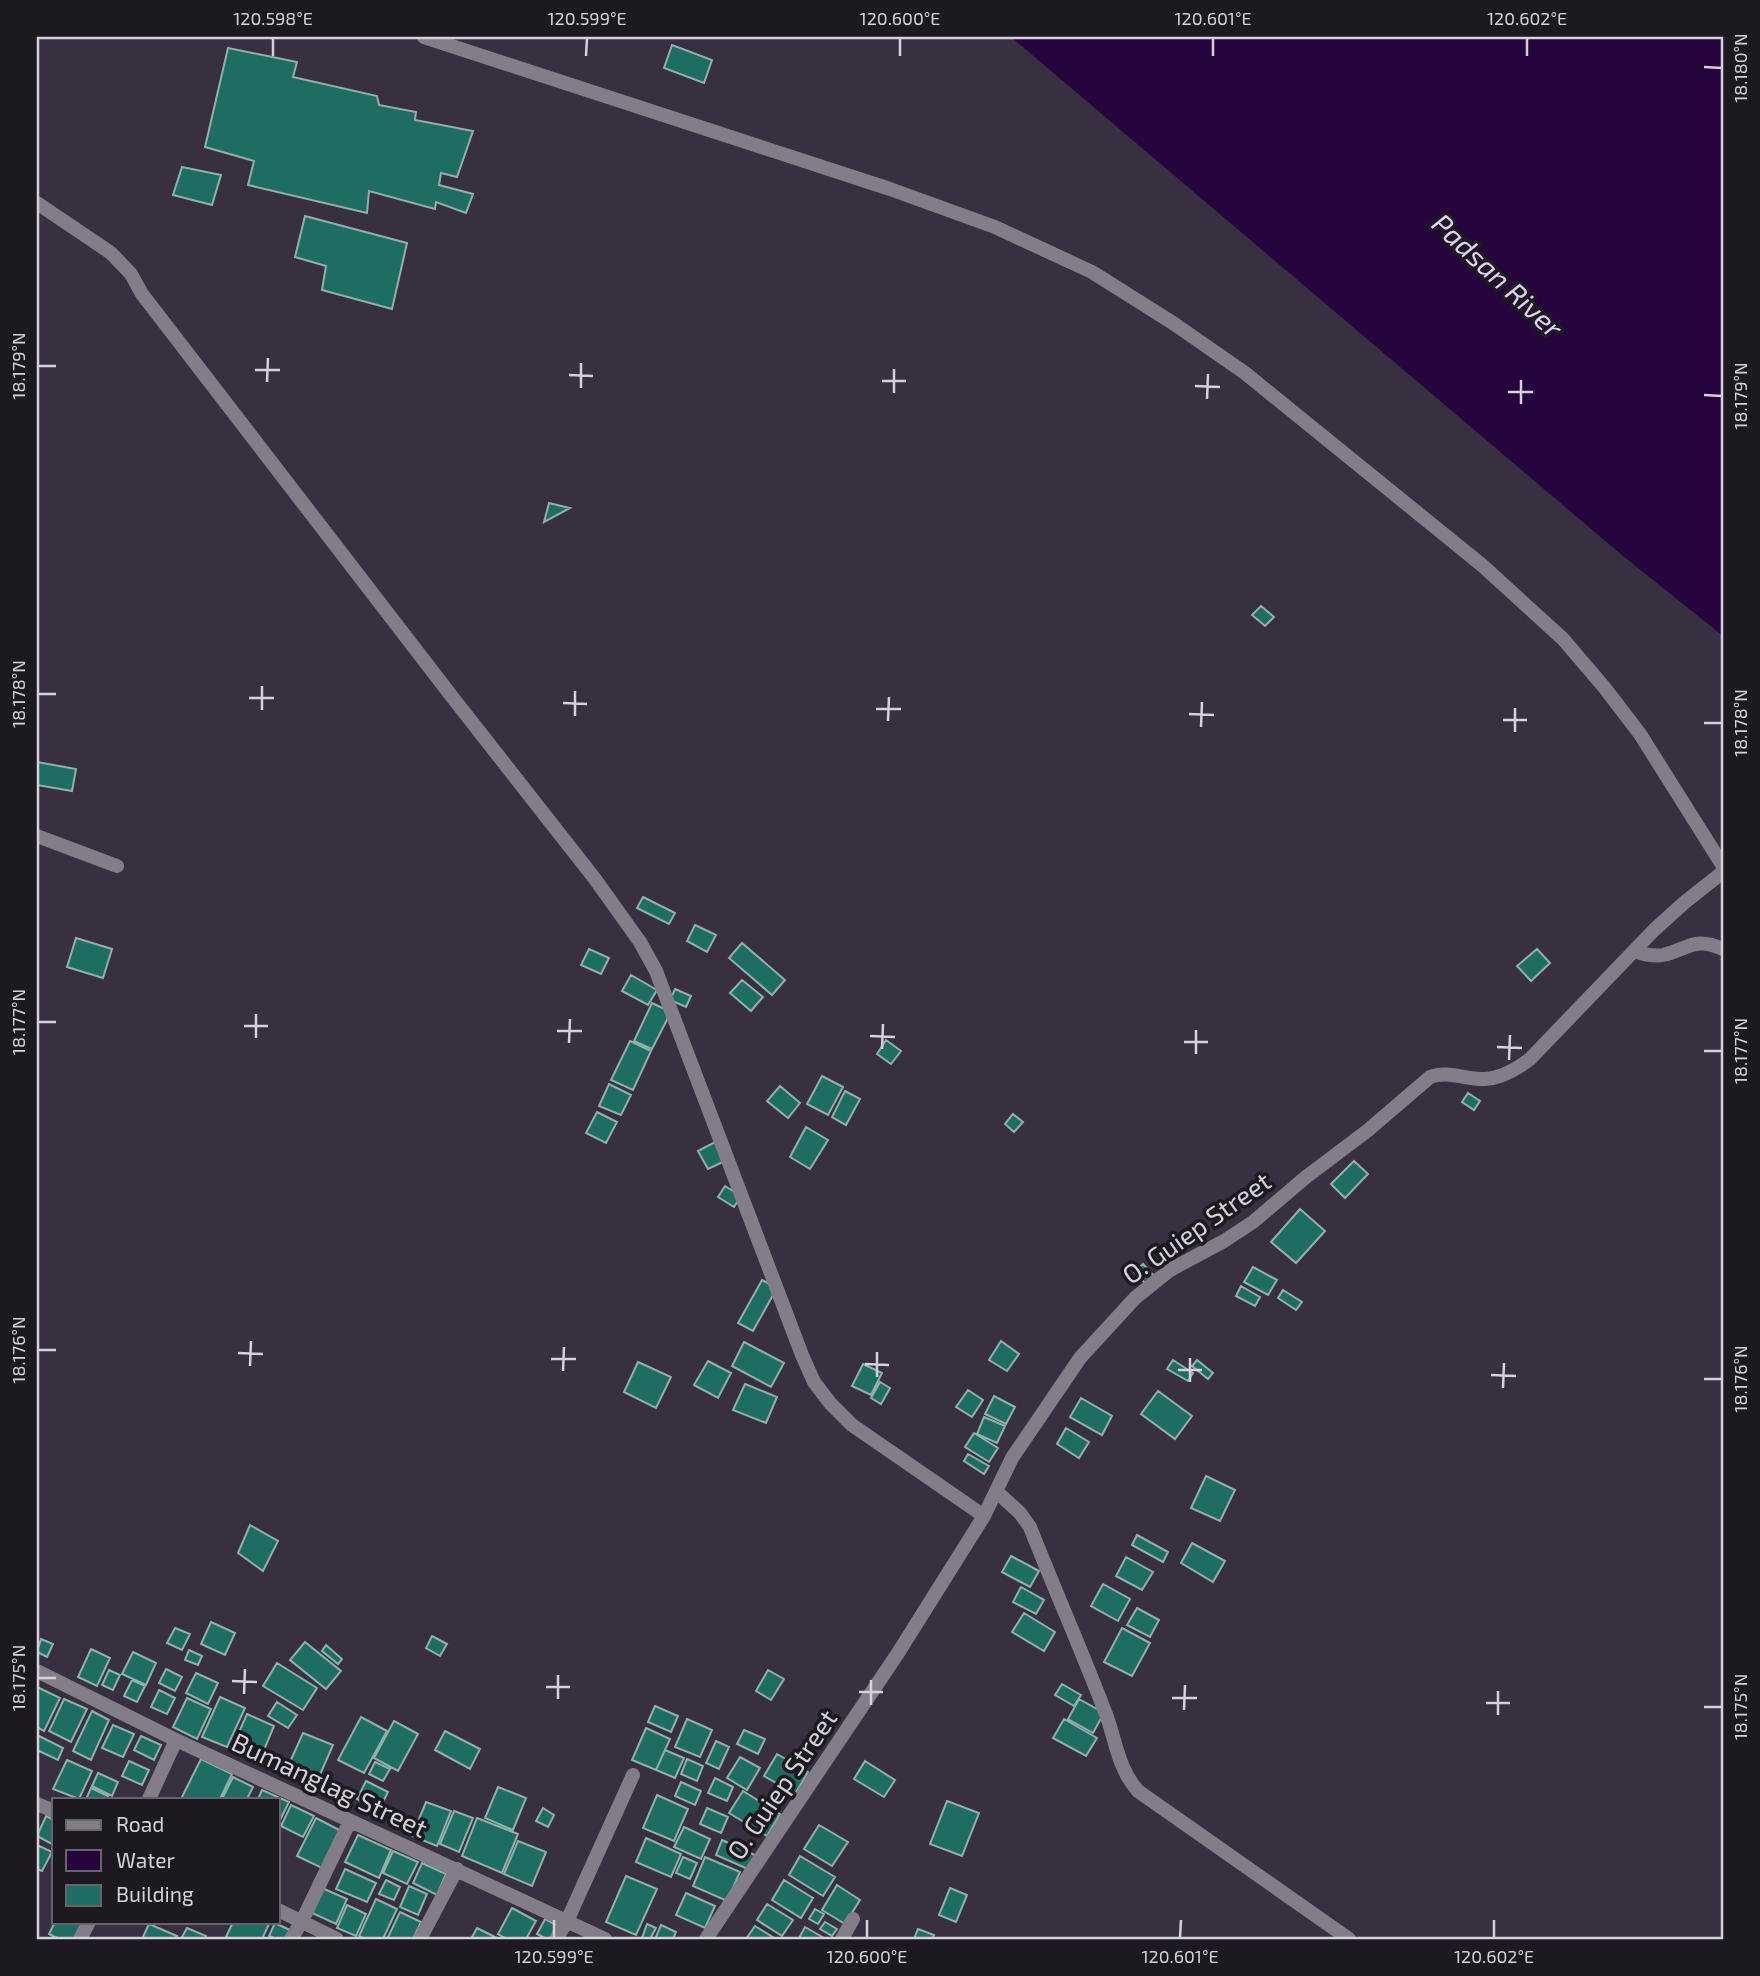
<svg xmlns="http://www.w3.org/2000/svg" width="1760" height="1976" font-family="'Exo 2',sans-serif">
  <rect width="100%" height="100%" fill="#382f41"/>
  <path fill="#26043d" d="M1011 37H1723V636L1623 556Z"/>
  <path fill="#1d6d63" stroke="#92b0aa" stroke-width="2" d="M672 45 712 60 704 83 664 68Z
    M228 48 297 62 293 77 377 96 379 105 416 112 415 120 473 131 457 177 441 173 439 185 473 194 466 213 436 202 435 209 369 191 367 213 248 185 254 161 205 147Z
    M182 167 221 175 212 205 173 195Z
    M305 216 407 243 392 309 322 290 326 266 295 257Z
    M549 503 570 508 544 522Z
    M1261 606 1274 617 1265 626 1252 615Z
    M37 762 76 769 72 791 37 785Z
    M643 897 675 913 669 924 637 908Z
    M695 925 716 935 707 952 687 941Z
    M76 938 112 949 103 978 67 967Z
    M742 943 785 980 772 995 729 958Z
    M589 949 609 958 601 974 581 965Z
    M1537 949 1550 963 1531 981 1517 966Z
    M631 975 657 990 648 1005 622 991Z
    M742 980 763 997 751 1011 730 993Z
    M675 989 691 996 686 1007 670 1000Z
    M652 1003 671 1012 652 1049 634 1041Z
    M886 1040 901 1051 891 1064 877 1054Z
    M630 1041 651 1051 633 1090 611 1080Z
    M822 1076 843 1087 828 1115 807 1104Z
    M609 1084 631 1095 621 1115 599 1106Z
    M780 1086 800 1103 788 1118 767 1101Z
    M845 1091 860 1099 846 1125 832 1117Z
    M1468 1093 1480 1101 1474 1110 1462 1102Z
    M597 1112 617 1122 606 1143 586 1133Z
    M1013 1114 1023 1122 1014 1132 1005 1124Z
    M806 1127 828 1140 810 1169 790 1157Z
    M715 1142 725 1161 708 1169 698 1151Z
    M1354 1161 1368 1174 1345 1198 1331 1184Z
    M725 1186 741 1196 734 1207 718 1197Z
    M1300 1209 1325 1231 1296 1263 1271 1242Z
    M1143 1264 1154 1276 1146 1284 1134 1272Z
    M1253 1267 1277 1280 1268 1295 1244 1282Z
    M762 1280 777 1288 753 1331 738 1323Z
    M1241 1286 1260 1297 1255 1306 1236 1296Z
    M1283 1290 1302 1302 1296 1310 1278 1298Z
    M1001 1341 1019 1354 1007 1371 989 1360Z
    M744 1342 784 1363 771 1387 732 1366Z
    M1173 1360 1193 1373 1188 1381 1167 1369Z
    M1197 1360 1213 1373 1208 1379 1192 1366Z
    M708 1361 731 1373 718 1398 694 1385Z
    M638 1362 671 1377 656 1408 624 1392Z
    M863 1364 882 1373 871 1395 852 1386Z
    M880 1382 890 1388 881 1404 871 1398Z
    M745 1384 777 1397 766 1423 733 1410Z
    M968 1390 983 1400 972 1417 956 1407Z
    M1158 1391 1192 1416 1175 1439 1141 1414Z
    M994 1396 1015 1407 1006 1424 985 1414Z
    M1081 1398 1112 1416 1102 1435 1070 1417Z
    M984 1417 1005 1426 997 1443 977 1434Z
    M1066 1428 1089 1442 1079 1458 1057 1444Z
    M974 1433 998 1448 989 1462 965 1447Z
    M968 1454 989 1466 984 1474 964 1461Z
    M1206 1476 1235 1490 1220 1521 1191 1508Z
    M250 1525 278 1541 263 1571 238 1553Z
    M1137 1535 1168 1552 1163 1562 1132 1545Z
    M1192 1543 1225 1561 1213 1582 1181 1563Z
    M1011 1556 1039 1571 1030 1587 1002 1572Z
    M1126 1557 1153 1572 1142 1590 1116 1576Z
    M1103 1584 1130 1599 1118 1621 1091 1606Z
    M1021 1587 1044 1600 1036 1614 1013 1602Z
    M1137 1608 1159 1620 1150 1637 1127 1625Z
    M1024 1613 1055 1632 1044 1651 1012 1632Z
    M211 1622 235 1633 225 1655 201 1644Z
    M175 1628 190 1634 182 1650 167 1643Z
    M1122 1628 1150 1643 1132 1676 1104 1662Z
    M432 1636 447 1644 440 1656 426 1648Z
    M41 1639 53 1644 47 1657 37 1652Z
    M305 1642 341 1671 326 1689 290 1660Z
    M326 1645 342 1659 338 1664 322 1651Z
    M91 1649 110 1658 97 1686 78 1677Z
    M189 1650 202 1656 198 1665 185 1660Z
    M133 1652 156 1663 146 1685 122 1674Z
    M277 1663 317 1688 303 1710 263 1686Z
    M166 1669 182 1677 175 1691 159 1683Z
    M109 1670 120 1675 113 1690 102 1685Z
    M768 1670 784 1679 771 1700 756 1691Z
    M196 1673 218 1683 208 1704 186 1693Z
    M132 1680 145 1686 137 1702 124 1696Z
    M1062 1684 1081 1695 1074 1706 1055 1695Z
    M37 1687 60 1698 44 1731 37 1727Z
    M159 1690 175 1698 167 1714 151 1707Z
    M220 1697 245 1708 227 1747 202 1737Z
    M187 1698 211 1709 197 1739 173 1727Z
    M64 1699 87 1709 71 1742 49 1731Z
    M1079 1699 1104 1713 1093 1733 1068 1719Z
    M277 1702 297 1715 288 1728 268 1716Z
    M655 1706 678 1716 671 1732 648 1722Z
    M92 1711 109 1720 91 1760 73 1751Z
    M247 1714 274 1726 259 1762 231 1750Z
    M361 1717 387 1731 364 1773 338 1760Z
    M687 1719 712 1730 700 1757 675 1747Z
    M1064 1719 1097 1738 1086 1756 1053 1738Z
    M394 1721 418 1734 398 1771 374 1758Z
    M113 1725 134 1734 123 1757 102 1748Z
    M646 1728 670 1739 656 1770 632 1760Z
    M744 1730 765 1739 758 1754 737 1744Z
    M445 1731 480 1749 470 1769 435 1750Z
    M303 1733 333 1745 315 1786 285 1773Z
    M39 1736 63 1748 58 1760 37 1750V1741Z
    M141 1736 161 1745 154 1760 134 1750Z
    M716 1741 729 1747 719 1769 706 1763Z
    M665 1750 684 1758 675 1778 656 1770Z
    M777 1754 808 1772 795 1794 764 1776Z
    M740 1757 760 1768 747 1790 727 1778Z
    M201 1759 232 1774 220 1799H181Z
    M687 1759 703 1766 697 1781 681 1774Z
    M67 1760 92 1771 79 1799 53 1789Z
    M129 1761 149 1770 142 1785 122 1776Z
    M865 1761 895 1780 884 1797 854 1779Z
    M375 1762 390 1769 383 1781 369 1774Z
    M98 1773 118 1782 112 1796 92 1786Z
    M233 1777 253 1787 247 1799H222Z
    M715 1778 733 1787 727 1801 708 1793Z
    M366 1781 388 1792 379 1810 357 1799Z
    M681 1782 701 1791 695 1805 675 1796Z
    M498 1787 526 1798 513 1830 485 1818Z
    M91 1788 108 1796 107 1799H86Z
    M262 1790 289 1802 278 1824V1799H258Z
    M743 1791 780 1814 767 1836 729 1813Z
    M657 1795 688 1809 674 1841 643 1828Z
    M947 1801 979 1813 962 1856 930 1844Z
    M426 1802 451 1811 437 1846 412 1836Z
    M291 1805 314 1816 303 1837 281 1826Z
    M543 1808 554 1815 548 1827 536 1821Z
    M707 1808 728 1817 721 1833 700 1824Z
    M454 1811 473 1818 459 1852 440 1844Z
    M46 1816 54 1820V1845L37 1836Z
    M316 1818 343 1832 324 1869 297 1856Z
    M477 1818 518 1834 502 1873 462 1856Z
    M819 1825 848 1842 832 1866 804 1849Z
    M684 1827 710 1839 701 1859 674 1847Z
    M358 1835 391 1850 379 1878 345 1862Z
    M646 1838 681 1854 671 1877 636 1862Z
    M722 1840 757 1856 750 1870 716 1855Z
    M518 1841 546 1852 532 1886 504 1874Z
    M37 1845 52 1852 42 1871 37 1869Z
    M393 1851 418 1862 407 1884 383 1873Z
    M800 1856 835 1877 823 1896 789 1875Z
    M683 1857 697 1863 690 1879 676 1873Z
    M705 1857 740 1872 727 1901 693 1886Z
    M422 1863 446 1874 437 1895 413 1883Z
    M345 1869 376 1883 367 1902 336 1889Z
    M626 1876 657 1889 636 1935 606 1922Z
    M386 1880 400 1887 394 1900 379 1894Z
    M784 1880 813 1898 801 1918 772 1900Z
    M837 1885 860 1900 845 1924 822 1910Z
    M409 1886 427 1894 418 1915 400 1907Z
    M322 1888 347 1899 336 1924 310 1912Z
    M950 1888 967 1895 956 1922 939 1915Z
    M686 1893 715 1906 705 1928 676 1915Z
    M376 1899 397 1909 383 1939H365L359 1936Z
    M767 1904 793 1920 782 1936 757 1920Z
    M347 1905 366 1914 356 1936 337 1928Z
    M512 1908 536 1921 526 1939H507L498 1934Z
    M815 1909 824 1914 818 1924 809 1919Z
    M400 1912 421 1922 413 1939H387Z
    M545 1919 561 1928 555 1939H547L537 1934Z
    M55 1922H83L75 1939H59L49 1934Z
    M233 1922H270L262 1939H231L226 1937Z
    M825 1922 837 1929 832 1936 820 1929Z
    M275 1923 292 1931 288 1939H276L269 1936Z
    M149 1924 177 1936 175 1939H142Z
    M647 1924 656 1928 650 1939 642 1938Z
    M661 1925 676 1932 673 1939H655Z
    M755 1926 776 1939H746Z
    M805 1927 826 1939 799 1938Z
    M187 1928 206 1936 205 1939H181Z
    M477 1928 499 1939H471Z
    M918 1929 934 1935 932 1939H914Z"/>
  <g fill="none" stroke-linecap="round" stroke-linejoin="round">
    <path stroke="#827d87" stroke-width="14" d="M424 37 890 189 995 227 1092 272 1173 323 1245 373 1483 566 1563 639 1604 687 1640 734 1723 866
      M37 203 111 253 131 274 142 294 453 698 595 879 640 942 656 971 802 1355 814 1382 830 1403 852 1425 984 1516
      M37 836 117 866
      M1634 951C1643 954 1653 957 1663 955 1689 949 1694 936 1723 949
      M996 1491 1020 1513 1030 1527C1055 1591 1083 1653 1107 1717 1116 1743 1119 1770 1138 1791L1349 1939
      M37 1671 176 1740 605 1939
      M149 1799 176 1740
      M37 1804 54 1811
      M278 1910 337 1939
      M80 1939 89 1922
      M291 1939 302 1921 350 1821
      M420 1939 457 1869
      M556 1939 567 1921 633 1775
      M706 1939 898 1653 984 1516 1012 1458 1080 1358 1135 1298 1170 1270 1224 1241 1253 1222 1306 1177 1367 1131 1430 1077C1448 1070 1467 1080 1485 1079 1501 1078 1518 1068 1530 1059L1654 930 1685 902 1723 872
      M842 1939 853 1919"/>
  </g>
  <path fill="none" stroke="#d5d0db" stroke-width="2.5" d="M273 56V38M586 56 587 38M900 56V38M1213 56V38M1527 56V38M1704 67 1722 68M38 366H56M255 370H280M569 375 593 376M882 381H906M267 382 268 358M1195 386 1220 387M581 388V363M1508 392H1533M894 393V369M1704 395 1722 396M1207 399 1208 374M1521 404V380M38 694H56M249 698H274M563 703 587 704M876 709H901M262 710V686M1189 714 1214 715M575 716V691M1503 720H1527M888 721 889 697M1704 723H1722M1201 727 1202 702M1515 732V708M38 1022H56M244 1026H268M557 1031H582M870 1036 895 1037M256 1038V1014M1184 1042H1208M569 1043 570 1019M1497 1047 1522 1048M882 1049 883 1024M1704 1051H1722M1196 1054V1030M1509 1060 1510 1035M38 1350H56M238 1353 263 1354M551 1359H576M865 1364 889 1365M250 1366 251 1341M1178 1370H1202M563 1371 564 1347M1491 1375 1516 1376M877 1377V1352M1704 1379H1722M1190 1382V1358M1503 1388 1504 1363M38 1678H56M232 1681 257 1682M546 1687H570M859 1692H883M244 1694 245 1669M1172 1698H1197M558 1699V1675M1486 1703H1510M871 1705V1680M1704 1707H1722M1184 1710 1185 1685M1498 1715V1691M554 1938V1920M867 1938V1920M1180 1938 1181 1920M1494 1938V1920"/>
  <g text-anchor="middle" dominant-baseline="central" stroke-width="7" stroke-linejoin="round" paint-order="stroke">
    <g font-size="26" fill="#d5d0db" stroke="#1d1921">
      <text transform="translate(1196 1227) rotate(-35)">O. Guiep Street</text>
      <text transform="translate(330 1784) rotate(25)">Bumanglag Street</text>
      <text transform="translate(781 1784) rotate(-56)">O. Guiep Street</text>
    </g>
    <g font-size="28" font-style="italic" fill="#e4cffb" stroke="#1d1921">
      <text transform="translate(1498 275) rotate(43)">Padsan River</text>
    </g>
  </g>
  <rect width="1760" height="1976" fill="none" stroke="#1d1921" stroke-width="77"/>
  <rect x="52" y="1798" width="228" height="126" fill="#1d1921" stroke="#67626b" stroke-width="2"/>
  <rect x="66" y="1820" width="35" height="10" fill="#827d87" stroke="#67626b" stroke-width="2"/>
  <text x="116" y="1832" font-size="21" fill="#d5d0db">Road</text>
  <rect x="66" y="1850" width="35" height="21" fill="#26043d" stroke="#67626b" stroke-width="2"/>
  <text x="116" y="1868" font-size="21" fill="#d5d0db">Water</text>
  <rect x="66" y="1885" width="35" height="21" fill="#1d6d63" stroke="#67626b" stroke-width="2"/>
  <text x="116" y="1902" font-size="21" fill="#d5d0db">Building</text>
  <rect x="38" y="38" width="1684" height="1900" fill="none" stroke="#d5d0db" stroke-width="2.5"/>
  <g font-size="18" text-anchor="middle" fill="#d5d0db">
    <text x="273" y="25">120.598°E</text>
    <text x="587" y="25">120.599°E</text>
    <text x="900" y="25">120.600°E</text>
    <text x="1213" y="25">120.601°E</text>
    <text x="1527" y="25">120.602°E</text>
    <text transform="translate(1741 68) rotate(-90)" y="6">18.180°N</text>
    <text transform="translate(19 366) rotate(-90)" y="6">18.179°N</text>
    <text transform="translate(1741 396) rotate(-90)" y="6">18.179°N</text>
    <text transform="translate(19 694) rotate(-90)" y="6">18.178°N</text>
    <text transform="translate(1741 723) rotate(-90)" y="6">18.178°N</text>
    <text transform="translate(19 1022) rotate(-90)" y="6">18.177°N</text>
    <text transform="translate(1741 1051) rotate(-90)" y="6">18.177°N</text>
    <text transform="translate(19 1350) rotate(-90)" y="6">18.176°N</text>
    <text transform="translate(1741 1379) rotate(-90)" y="6">18.176°N</text>
    <text transform="translate(19 1678) rotate(-90)" y="6">18.175°N</text>
    <text transform="translate(1741 1707) rotate(-90)" y="6">18.175°N</text>
    <text x="554" y="1963">120.599°E</text>
    <text x="867" y="1963">120.600°E</text>
    <text x="1180" y="1963">120.601°E</text>
    <text x="1494" y="1963">120.602°E</text>
  </g>
</svg>
